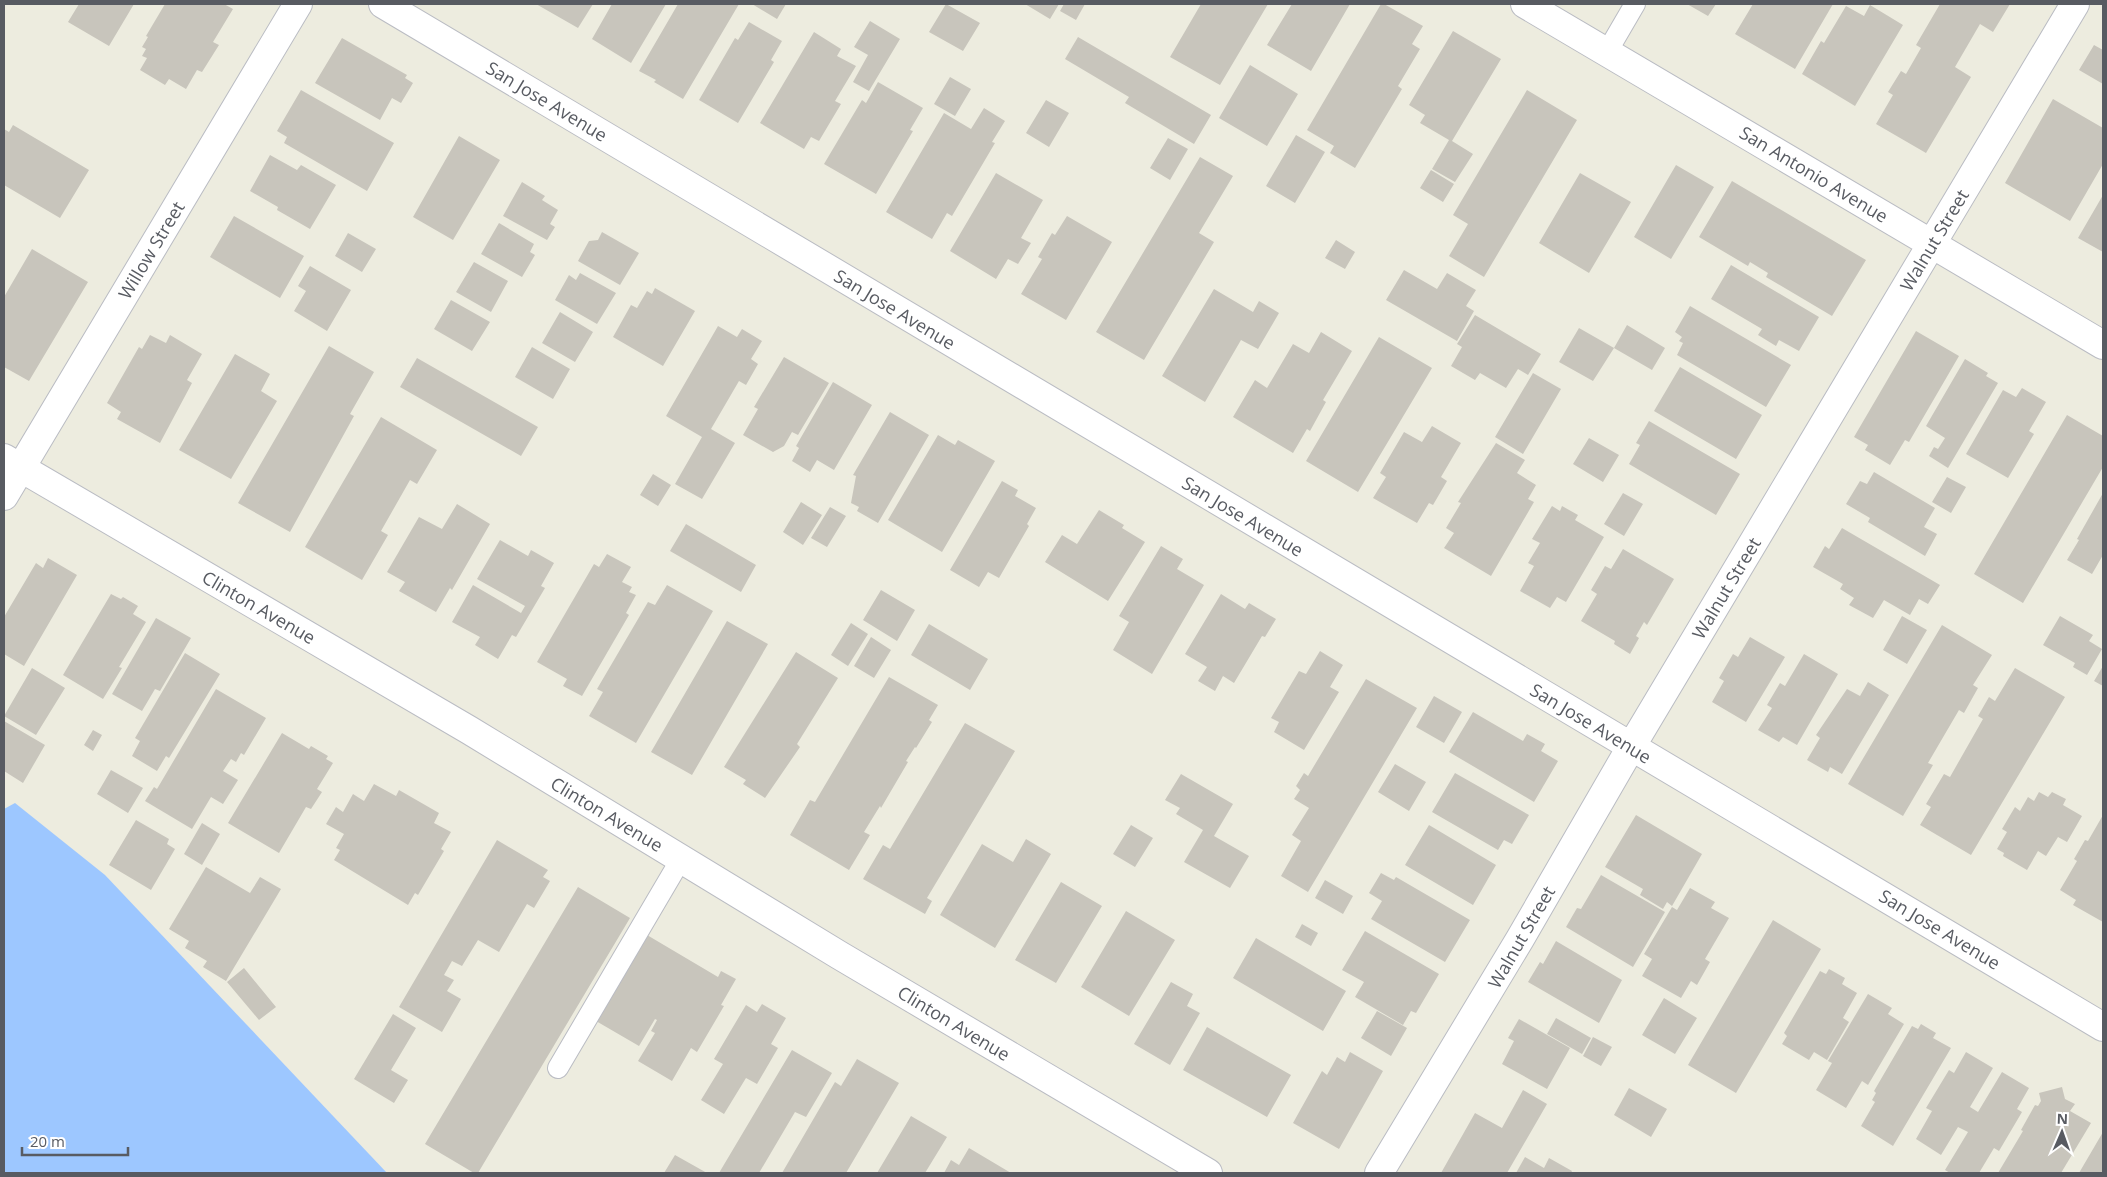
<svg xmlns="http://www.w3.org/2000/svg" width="2107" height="1177" font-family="'Open Sans',sans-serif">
  <rect width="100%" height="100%" fill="#edecdf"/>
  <path fill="#9dc7ff" d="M15 803 105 875 387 1173H4V809Z"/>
  <path fill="#c8c5bc" d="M79 4H134L109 46 68 22Z
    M165 4H224L233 9 213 42 219 45 202 72 197 70 186 89 169 79 165 85 140 70 147 58 142 56 146 49 142 47 148 37 146 36Z
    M536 4H593L578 28Z
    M612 4H666L631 63 592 39Z
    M678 4H739L683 99 654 82 656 80 639 71Z
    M752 4H786L777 19Z
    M946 4 980 23 963 51 929 32Z
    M1025 4H1059L1050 19Z
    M1064 4H1085L1076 20 1060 11Z
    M1201 4H1268L1220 85 1170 57Z
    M1292 4H1350L1311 71 1267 45Z
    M1381 4H1384L1423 26 1412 44 1420 49 1398 86 1402 89 1355 168 1330 153 1334 146 1307 130Z
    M1687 4H1716L1708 16Z
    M1753 4H1833L1795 69 1735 34Z
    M1940 4H2010L1993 32 1980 24 1955 67 1971 77 1926 153 1876 124 1893 95 1888 92 1901 71 1906 74 1921 48 1916 45Z
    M1870 5 1903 25 1855 106 1802 74 1821 41 1824 43 1846 6 1864 16Z
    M870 21 900 39 869 91 853 82 868 55 854 47Z
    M749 22 782 41 771 60 774 62 738 123 699 100 735 38 738 40Z
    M1453 31 1501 59 1452 141 1473 154 1455 182 1432 169 1449 140 1420 123 1425 115 1409 105Z
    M814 32 841 49 837 56 856 66 835 101 841 104 819 141 811 137 804 149 760 123Z
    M1078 37 1211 115 1194 144 1125 103 1129 97 1065 59Z
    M342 38 407 75 405 78 413 83 401 103 392 98 380 120 315 83Z
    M2094 45 2103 50V84L2079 70Z
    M1250 65 1298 94 1267 146 1219 118Z
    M950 77 971 89 955 116 934 104Z
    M878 82 923 108 910 130 913 131 876 194 824 164 862 100 866 103Z
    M301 90 394 143 367 191 284 143 287 137 277 131Z
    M1527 90 1577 120 1484 277 1449 256 1468 224 1453 215Z
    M2053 99 2103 128V164L2070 221 2005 183Z
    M1046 100 1069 113 1049 147 1026 133Z
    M984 108 1005 121 992 142 995 143 952 216 947 213 932 239 886 212 944 113 971 129Z
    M13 125 89 170 60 218 4 185V129L9 132Z
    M1296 135 1325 152 1295 203 1266 186Z
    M459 136 500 160 453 240 413 217Z
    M1168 138 1188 149 1170 180 1150 168Z
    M270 155 297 170 301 165 336 185 310 229 277 210 278 207 250 191Z
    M1200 157 1233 176 1199 233 1214 242 1144 360 1096 332Z
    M1676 165 1714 187 1671 259 1634 237Z
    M1431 170 1454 184 1443 202 1420 188Z
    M996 173 1043 200 1021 238 1031 243 1018 264 1008 259 996 279 950 251Z
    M1580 173 1631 202 1589 273 1539 243Z
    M1732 181 1866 260 1832 316 1766 277 1768 273 1750 262 1748 266 1699 237Z
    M522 182 545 196 542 200 558 210 550 224 555 227 547 240 503 216Z
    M2103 195V252L2078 238Z
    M234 216 304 256 280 298 210 257Z
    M1067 216 1112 242 1066 320 1021 294 1042 259 1038 257 1052 233 1055 235Z
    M499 223 534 244 530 252 535 255 522 277 481 254Z
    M602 232 639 253 620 285 578 261 589 241 598 240Z
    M348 233 376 249 362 272 335 256Z
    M1336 240 1355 252 1345 269 1325 258Z
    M32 249 88 282 29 381 4 367V297Z
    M474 262 508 281 491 312 456 292Z
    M1731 265 1819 317 1799 351 1779 340 1776 346 1758 335 1762 329 1711 299Z
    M310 266 351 290 327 331 294 311 306 291 298 286Z
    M1404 270 1437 289 1447 273 1476 290 1466 306 1474 311 1457 341 1386 300Z
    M580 273 616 293 597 324 555 300 569 275 576 280Z
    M655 288 695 311 663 366 613 337 631 305 637 308 647 291 652 294Z
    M1214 289 1253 312 1259 301 1279 313 1258 349 1241 340 1205 402 1162 376Z
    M451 300 490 322 472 351 434 329Z
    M1690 306 1791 365 1766 407 1677 355 1683 343 1679 341 1682 337 1675 332Z
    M560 312 593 332 575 362 542 343Z
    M1475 315 1541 354 1528 375 1518 369 1506 388 1480 373 1475 380 1451 366 1462 347 1457 344Z
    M1627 325 1665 348 1652 370 1614 348Z
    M718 326 737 337 742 329 762 341 751 359 758 364 746 385 739 381 711 429 735 443 702 499 675 484 702 437 666 416Z
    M1579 328 1614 348 1593 381 1559 362Z
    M1916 331 1959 356 1909 442 1905 440 1890 465 1865 450 1868 445 1854 437Z
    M1321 332 1352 351 1323 400 1326 402 1310 431 1307 429 1293 453 1233 417 1255 380 1267 388 1293 344 1309 353Z
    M150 335 166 343 170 335 202 354 187 380 192 383 160 443 117 419 121 412 107 403 139 347 142 349Z
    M1379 337 1432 368 1358 492 1306 461Z
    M329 346 374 372 350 414 354 416 290 532 238 503Z
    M532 347 570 369 553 399 515 377Z
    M235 354 270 374 261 391 277 401 231 479 179 450Z
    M784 357 829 383 798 435 792 432 784 446 773 452 743 435 758 409 754 407Z
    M417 358 538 427 521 456 400 387Z
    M1965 359 1988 373 1986 376 1998 383 1948 468 1929 456 1934 447 1938 449 1945 438 1926 426Z
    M1680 367 1762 415 1736 459 1654 411Z
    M1533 373 1561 389 1523 454 1495 437Z
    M833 382 872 405 834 470 817 460 810 472 792 461 799 448 796 446Z
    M2022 388 2046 402 2029 431 2034 434 2008 478 1966 454 2003 390 2016 397Z
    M890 412 929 435 878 523 857 511 859 507 851 503 856 476 853 475Z
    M2067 415 2103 436V467L2023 603 1974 574Z
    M381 417 437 450 417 484 410 480 381 531 388 535 362 580 305 547Z
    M1649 421 1740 474 1716 515 1629 464 1640 445 1636 443Z
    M1432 426 1461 443 1441 477 1447 481 1433 505 1429 503 1417 523 1373 498 1386 477 1380 473 1404 432 1422 442Z
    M938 435 955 445 958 440 995 461 942 552 888 520Z
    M1589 438 1619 455 1603 482 1573 464Z
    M1496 443 1525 460 1517 473 1536 485 1528 499 1534 502 1491 576 1444 548 1454 533 1446 528 1461 503 1458 502Z
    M1874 472 1935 508 1924 527 1937 534 1925 556 1868 522 1870 518 1846 504 1860 481 1867 484Z
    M653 474 671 485 658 506 640 495Z
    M1947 477 1966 487 1951 513 1932 502Z
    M1002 481 1018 490 1015 496 1036 508 1027 524 1029 526 999 578 988 572 979 587 950 570Z
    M1623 493 1643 504 1624 536 1604 524Z
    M2103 493V555L2092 574 2067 560 2079 540 2077 539Z
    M801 502 822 515 803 545 783 532Z
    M457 504 490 524 452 590 450 588 436 612 399 591 405 582 387 572 419 517 442 529Z
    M1552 506 1560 511 1562 506 1578 515 1575 520 1604 537 1566 602 1557 597 1550 608 1520 591 1534 566 1528 563 1540 543 1532 539Z
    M830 507 846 516 827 547 811 538Z
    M1099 510 1124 525 1122 528 1145 542 1108 601 1045 562 1062 535 1077 544Z
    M686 524 756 565 741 592 670 551Z
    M1842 528 1940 585 1928 604 1919 599 1910 615 1884 600 1873 618 1849 605 1854 598 1840 589 1843 584 1813 567 1825 546 1829 549Z
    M500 540 528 556 531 550 554 563 541 586 545 588 516 637 512 635 498 659 475 645 480 637 452 622 473 585 521 613 525 606 477 579Z
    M1161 546 1183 559 1177 569 1204 585 1152 674 1113 650 1129 622 1119 616Z
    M1623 549 1674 579 1647 625 1644 622 1636 636 1639 638 1630 654 1614 644 1615 641 1581 621 1597 594 1591 590 1605 566 1611 569Z
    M607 554 631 567 622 582 632 587 629 592 636 595 626 613 629 615 582 696 563 686 567 679 537 662 594 564 599 567Z
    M48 558 77 575 24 666 4 654V617L36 563 43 568Z
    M667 585 713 611 636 743 589 716 603 692 597 689 648 602 655 605Z
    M881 590 915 610 897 641 863 620Z
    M111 594 121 599 123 597 138 606 133 614 146 622 119 667 122 668 103 699 63 675Z
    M1221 594 1245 609 1249 603 1276 619 1265 637 1262 636 1234 683 1223 676 1215 691 1198 681 1207 667 1185 654Z
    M1902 616 1927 630 1907 664 1883 650Z
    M2060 616 2093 635 2089 641 2102 649 2087 675 2073 667 2075 663 2043 645Z
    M156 618 191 638 160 691 155 689 142 711 112 694Z
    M727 621 768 644 692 775 651 752Z
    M851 623 868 634 848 666 831 655Z
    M929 624 988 659 970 690 911 655Z
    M1942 625 1992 655 1973 685 1978 688 1964 713 1959 710 1928 763 1933 765 1903 816 1848 784Z
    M871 637 891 650 874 678 854 666Z
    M1750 637 1785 657 1746 722 1712 702 1724 681 1719 678 1733 654 1738 657Z
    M1320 651 1343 665 1330 687 1339 692 1304 750 1274 732 1279 722 1271 718 1299 671 1306 674Z
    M796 652 838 678 797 744 800 747 765 798 743 784 746 780 724 767Z
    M185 653 220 674 169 758 166 756 157 771 132 756 140 741 135 738Z
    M1804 654 1838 674 1797 745 1783 737 1779 742 1758 730 1772 708 1767 705 1780 683 1785 686Z
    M2103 666V686L2094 681Z
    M32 668 65 688 36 735 4 716Z
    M2015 668 2065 697 1971 855 1920 825 1931 807 1926 804 1944 774 1950 777 1983 719 1978 716 1989 697 1995 701Z
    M889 677 938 705 929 720 932 722 916 748 915 747 906 761 908 762 881 808 880 806 864 832 870 835 849 870 790 835 810 800 815 802Z
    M1366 679 1417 708 1308 892 1281 876 1301 841 1292 835 1309 808 1294 799 1300 790 1296 786 1304 773 1308 776Z
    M1868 682 1889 695 1842 774 1830 767 1828 772 1807 760 1820 738 1816 735 1847 689 1860 696Z
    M216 689 266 718 244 755 241 753 236 762 231 759 223 771 238 780 223 804 211 797 192 829 145 801 154 787 157 789Z
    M1434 696 1462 712 1444 743 1416 727Z
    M1473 712 1523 741 1527 734 1545 744 1541 751 1558 761 1534 802 1449 752Z
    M4 721 45 745 23 783 4 771Z
    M965 723 1015 751 927 898 932 901 925 914 863 879 883 845 890 849Z
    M93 730 102 735 93 751 84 745Z
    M282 733 309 749 311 746 328 756 326 759 333 763 317 789 322 792 311 809 306 807 279 853 228 823Z
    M1395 764 1426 782 1409 811 1378 792Z
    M111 770 143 788 128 813 97 794Z
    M1455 773 1529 815 1512 844 1504 840 1498 850 1432 812Z
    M1181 774 1233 804 1214 836 1249 856 1230 888 1184 862 1203 830 1176 814 1180 808 1165 800Z
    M374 784 396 796 399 790 439 813 434 823 451 832 441 849 444 851 418 895 415 893 408 905 334 860 340 850 336 848 344 834 326 824 336 807 343 812 353 794 364 801Z
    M2039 792 2048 797 2052 792 2066 799 2063 805 2082 816 2067 842 2058 837 2046 856 2038 851 2027 870 2003 856 2004 853 1997 849 2007 832 2002 829 2015 807 2020 811 2028 797 2034 801Z
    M1636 815 1702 854 1672 906 1667 902 1663 909 1640 895 1643 889 1605 867Z
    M2103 815V922L2073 905 2076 900 2060 890 2077 861 2074 859 2085 840 2088 841Z
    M136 820 169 839 167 844 175 849 151 890 109 865Z
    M202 823 220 834 202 865 184 854Z
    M1131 825 1153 838 1135 867 1113 854Z
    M1429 825 1496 865 1473 905 1405 865Z
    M1026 839 1051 854 995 948 940 915 982 844 1013 862Z
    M497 840 548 870 543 877 550 881 534 908 527 904 499 952 478 940 462 966 452 961 444 975 454 980 447 991 461 999 442 1032 399 1007Z
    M206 867 250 893 260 877 281 889 226 981 203 967 207 961 185 948 189 941 169 929Z
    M1381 873 1394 880 1396 877 1470 920 1445 962 1371 919 1382 901 1369 893Z
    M1601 875 1665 912 1633 967 1566 927 1577 908 1581 909Z
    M1325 880 1353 896 1343 914 1315 898Z
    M1061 882 1102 906 1056 983 1015 960Z
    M578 887 630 918 478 1173H474L425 1144Z
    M1690 888 1715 902 1711 908 1729 918 1705 959 1710 962 1697 985 1691 981 1681 998 1642 976 1652 959 1644 954 1672 907 1677 910Z
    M1126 911 1175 940 1129 1016 1081 987Z
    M1773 920 1821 949 1736 1093 1688 1065Z
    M1302 924 1318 933 1311 946 1295 937Z
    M1365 931 1439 974 1416 1013 1411 1011 1403 1025 1355 997 1364 982 1342 970Z
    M647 935 718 977 721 971 736 979 721 1005 724 1006 697 1052 691 1048 672 1081 638 1061 655 1033 651 1031 657 1020 655 1019 639 1046 596 1021Z
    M1256 938 1346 991 1323 1031 1233 978Z
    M1556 941 1622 980 1599 1023 1528 982 1540 962 1543 964Z
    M244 968 276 1007 259 1020 227 982Z
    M1829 969 1845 978 1842 984 1857 993 1843 1018 1849 1022 1827 1060 1814 1052 1809 1060 1782 1044 1787 1036 1784 1033 1820 971 1826 974Z
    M1171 982 1193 994 1187 1006 1200 1013 1170 1065 1134 1044Z
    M1868 994 1892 1008 1888 1014 1904 1024 1868 1085 1862 1081 1846 1108 1816 1090 1832 1063 1828 1061Z
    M1664 998 1697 1018 1675 1054 1642 1035Z
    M762 1004 786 1018 771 1044 778 1048 757 1084 746 1078 724 1114 701 1100 723 1064 714 1059 746 1005 757 1012Z
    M1377 1011 1407 1028 1391 1056 1361 1038Z
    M393 1014 416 1028 391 1070 408 1080 394 1103 354 1079Z
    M1556 1018 1591 1038 1582 1054 1547 1034Z
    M1519 1019 1570 1048 1547 1089 1502 1064 1514 1041 1508 1038Z
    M1921 1024 1936 1033 1933 1038 1951 1048 1893 1146 1861 1126 1875 1102 1872 1100 1876 1093 1874 1091 1912 1026 1918 1029Z
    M1207 1027 1291 1075 1267 1117 1183 1070Z
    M1593 1037 1612 1047 1601 1066 1583 1056Z
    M792 1050 832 1073 806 1117 795 1112 759 1173H719Z
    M1350 1052 1383 1071 1339 1149 1293 1123 1322 1071 1327 1075 1337 1057 1345 1062Z
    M1966 1052 1993 1068 1970 1107 1978 1112 2002 1072 2029 1088 2017 1109 2022 1112 1999 1151 1994 1148 1979 1173H1950L1945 1170 1968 1132 1958 1127 1941 1155 1916 1139 1932 1111 1926 1108 1949 1070 1954 1073Z
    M857 1059 899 1083 846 1173H782L835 1082 841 1086Z
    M2062 1087 2065 1099 2075 1104 2070 1111 2091 1123 2061 1173H1998L2023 1131 2021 1130 2035 1105 2038 1106 2041 1101 2039 1093Z
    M1629 1088 1667 1109 1651 1137 1614 1115Z
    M1523 1090 1547 1104 1507 1173H1441L1475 1113 1502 1128Z
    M911 1116 947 1137 925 1173H877Z
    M2103 1132V1173H2079Z
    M969 1148 1011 1173H944L951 1160 959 1165Z
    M675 1155 707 1173H664Z
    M1525 1157 1544 1168 1549 1158 1572 1171 1571 1173H1516Z"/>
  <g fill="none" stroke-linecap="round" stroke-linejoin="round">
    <defs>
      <path id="service" d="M1607 52 1635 4
        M558 1068 681 859"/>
      <path id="minor" d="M383 4 2103 1027
        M1525 4 2103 345
        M4 458 469 730 839 955 1208 1173
        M1379 1173 1520 939 1631 747 2075 4"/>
      <path id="tertiary" d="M4 496 298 4"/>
    </defs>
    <use href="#service" stroke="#babcc3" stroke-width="22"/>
    <use href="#minor" stroke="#babcc3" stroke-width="30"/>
    <use href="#tertiary" stroke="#babcc3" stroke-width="30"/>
    <use href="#service" stroke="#fff" stroke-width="20"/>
    <use href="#minor" stroke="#fff" stroke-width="28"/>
    <use href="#tertiary" stroke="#fff" stroke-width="28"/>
  </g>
  <g text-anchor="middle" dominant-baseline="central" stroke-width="4.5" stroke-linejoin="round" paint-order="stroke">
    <g font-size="18" fill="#585b62" stroke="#fff">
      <text transform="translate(547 101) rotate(31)">San Jose Avenue</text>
      <text transform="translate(1814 174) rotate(31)">San Antonio Avenue</text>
      <text transform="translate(1934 240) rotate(-59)">Walnut Street</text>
      <text transform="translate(151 250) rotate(-59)">Willow Street</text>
      <text transform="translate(895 309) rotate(31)">San Jose Avenue</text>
      <text transform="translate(1243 516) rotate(31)">San Jose Avenue</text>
      <text transform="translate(1726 588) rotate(-59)">Walnut Street</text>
      <text transform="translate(259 607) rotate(30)">Clinton Avenue</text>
      <text transform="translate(1591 723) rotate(31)">San Jose Avenue</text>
      <text transform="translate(607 814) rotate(31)">Clinton Avenue</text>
      <text transform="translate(1940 929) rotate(31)">San Jose Avenue</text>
      <text transform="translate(1521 937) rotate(-60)">Walnut Street</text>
      <text transform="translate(954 1023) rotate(31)">Clinton Avenue</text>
    </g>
  </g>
  <rect width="2107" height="1177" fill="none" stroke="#585b62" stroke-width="10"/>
  <g transform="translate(2062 1132) rotate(2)" stroke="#ffffff" stroke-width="4" paint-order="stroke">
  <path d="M0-4L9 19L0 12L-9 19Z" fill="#585b62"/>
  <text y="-8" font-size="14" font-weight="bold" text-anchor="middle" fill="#585b62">N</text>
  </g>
  <path d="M22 1147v8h106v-8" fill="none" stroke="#585b62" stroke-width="2.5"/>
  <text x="30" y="1147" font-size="15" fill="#585b62" stroke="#ffffff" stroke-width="4" paint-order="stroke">20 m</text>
</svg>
